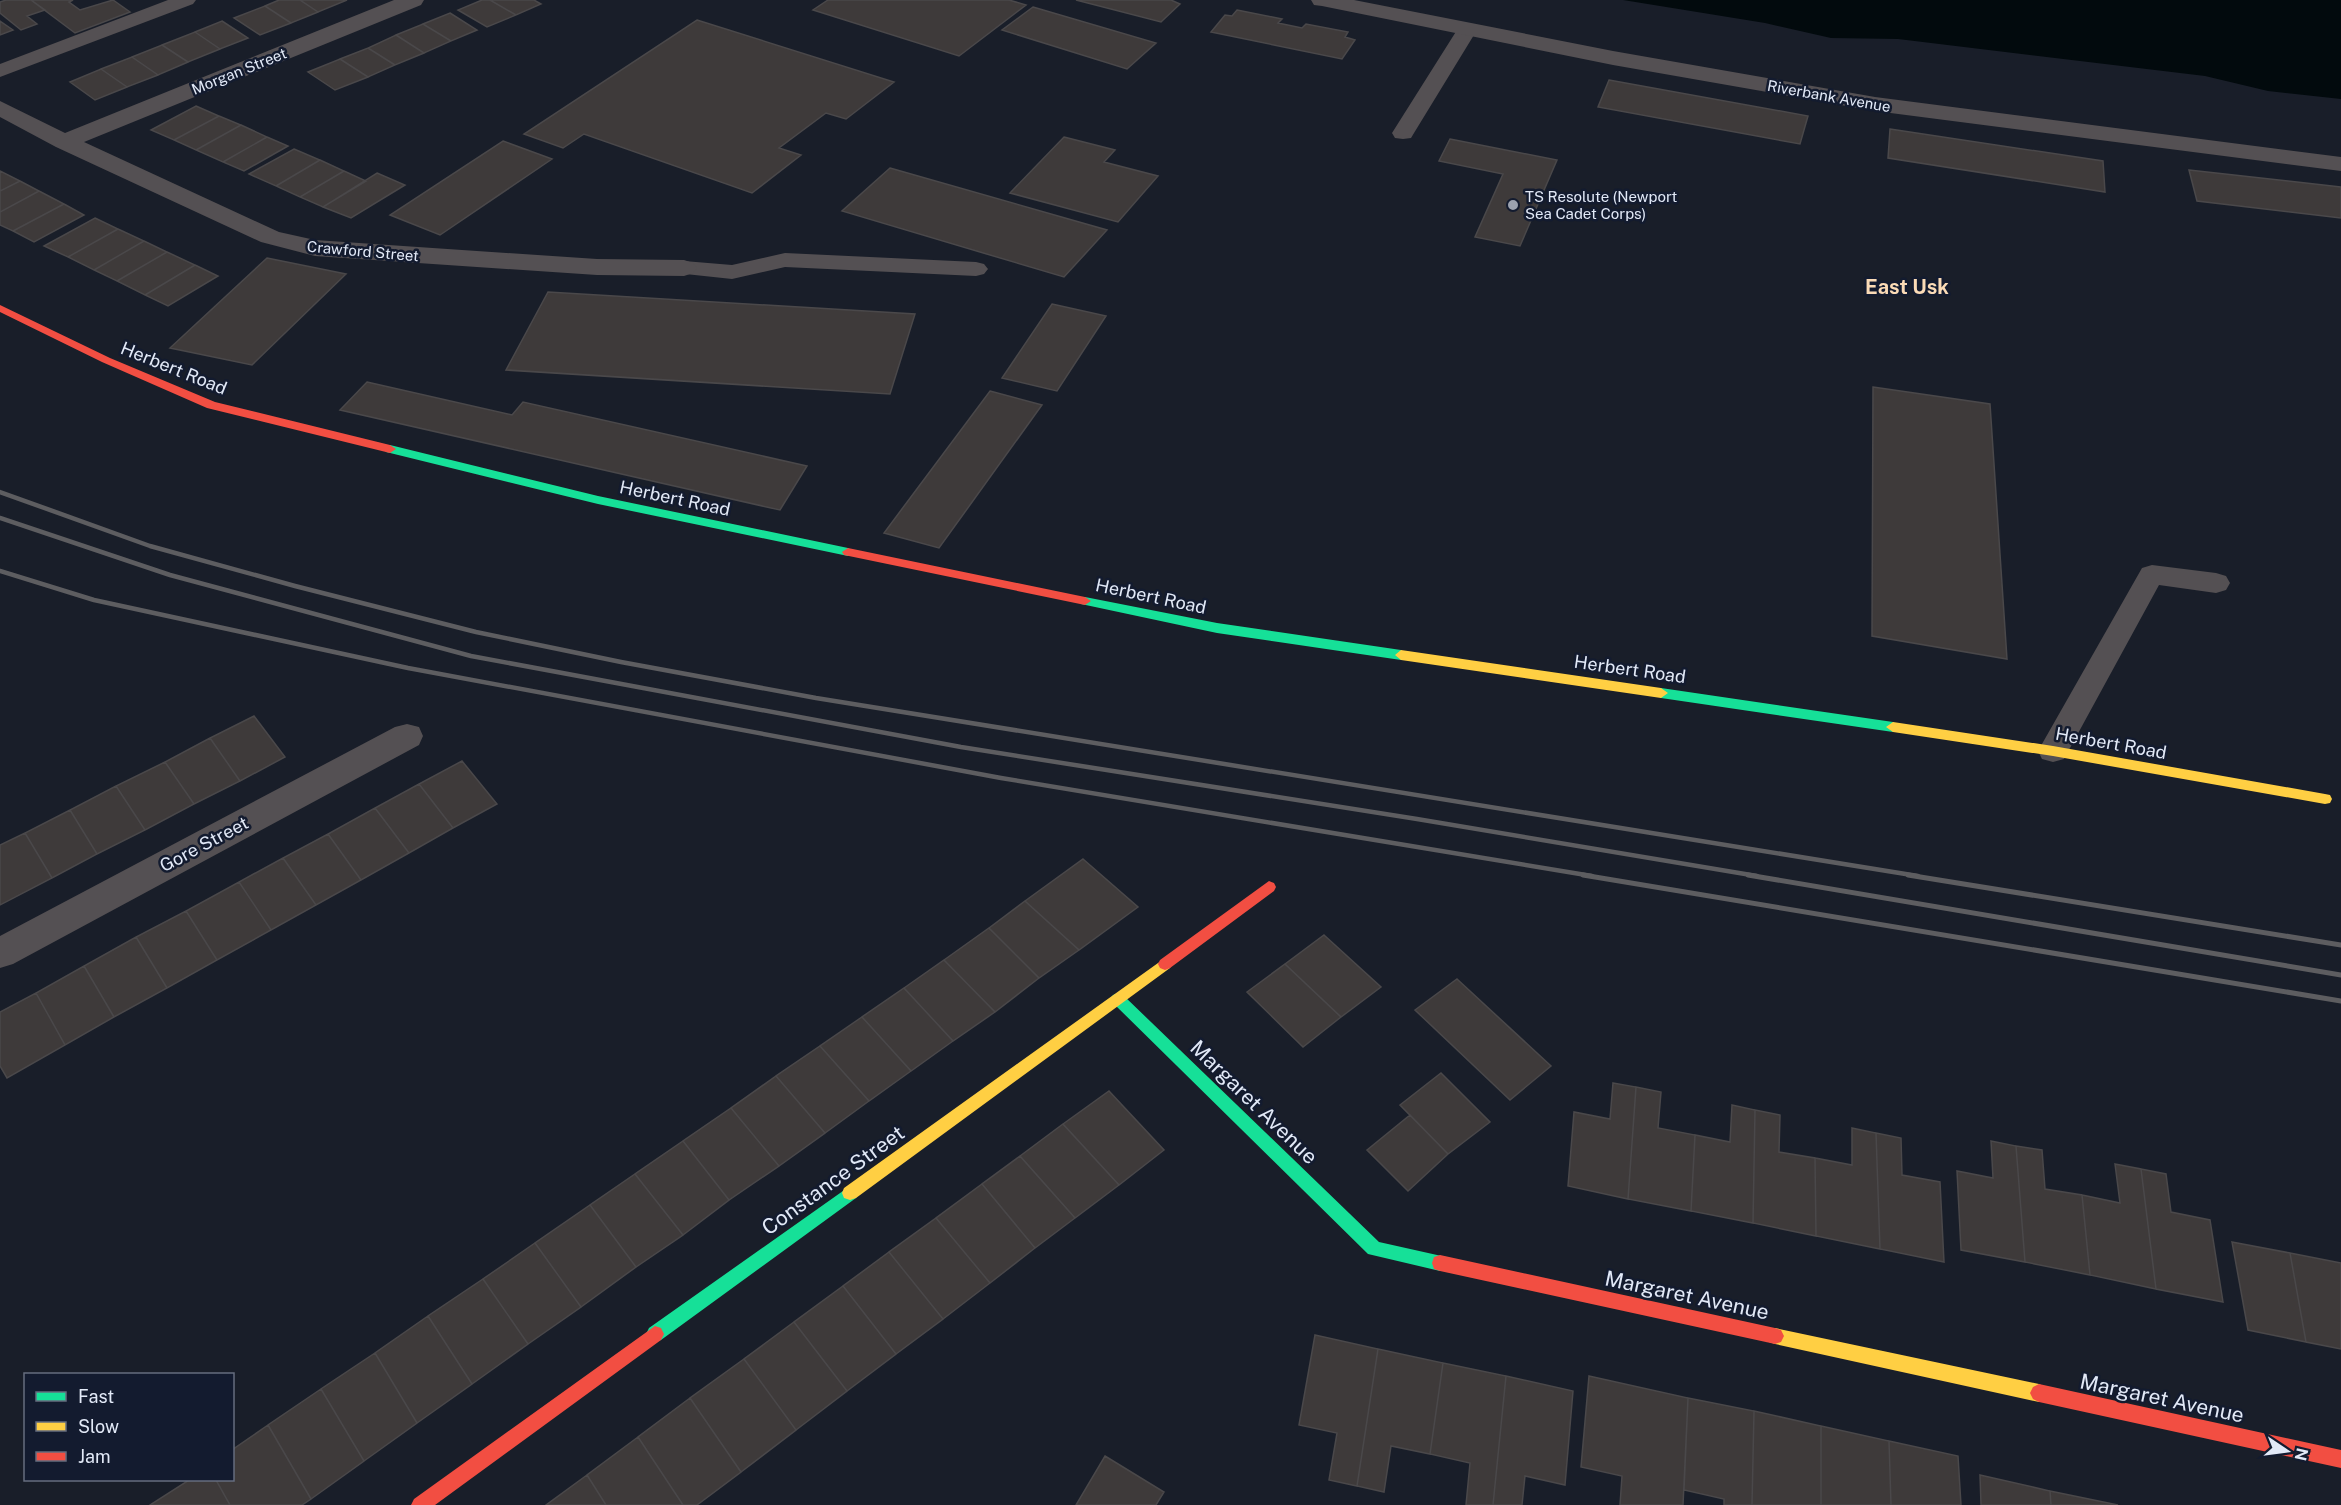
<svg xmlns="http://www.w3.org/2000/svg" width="2341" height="1505" font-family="'Public Sans',sans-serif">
  <rect width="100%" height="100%" fill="#191e29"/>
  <path fill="#020a0d" d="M1623 0H2341V99L2268 91 2205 76 1898 39 1831 38 1765 23Z"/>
  <path fill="#3e3a3a" stroke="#4a484a" stroke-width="1.5" d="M6 0H31L45 10 27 16 37 24 21 30 0 13V2Z
    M31 0H73L69 2 80 10 113 0 130 12 75 33Z
    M279 0H300L318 12 291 23 265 6Z
    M300 0H347L318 12Z
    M482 0H490L516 15 487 27 458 10Z
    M490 0H534L541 4 516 15Z
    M828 0H1009L1026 5 959 56 813 10Z
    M1076 0H1171L1180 4 1161 22Z
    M265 6 291 23 260 35 234 18Z
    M1033 7 1156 43 1127 69 1002 30Z
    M1237 10 1282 19 1278 23 1302 28 1306 24 1348 32 1345 37 1355 40 1342 59 1211 32 1225 15 1232 16Z
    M450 13 477 30 451 41 423 24Z
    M697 20 894 82 846 119 826 113 779 148 801 155 752 193 584 134 563 148 524 134Z
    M0 21 13 30 0 35Z
    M222 21 248 38 220 49 195 32Z
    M423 24 451 41 424 53 396 35Z
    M195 32 220 49 188 62 162 45Z
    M396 35 424 53 395 65 368 48Z
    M162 45 188 62 158 75 132 57Z
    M368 48 395 65 368 77 340 59Z
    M132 57 158 75 127 87 101 69Z
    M340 59 368 77 335 90 308 72Z
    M101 69 127 87 95 100 70 82Z
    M1609 80 1808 116 1800 144 1598 107Z
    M196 106 219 116 174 140 151 130Z
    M219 116 241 125 196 150 174 140Z
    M241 125 267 137 223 162 196 150Z
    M1890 129 2103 161 2105 192 1888 158Z
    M267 137 288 146 244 171 223 162Z
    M1064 137 1115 150 1104 162 1158 176 1118 222 1010 193Z
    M1450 139 1557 160 1520 246 1475 237 1503 174 1439 161Z
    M503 141 552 159 440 235 390 215Z
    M294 149 320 160 276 186 249 174Z
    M320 160 344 171 300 197 276 186Z
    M890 168 1107 230 1064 277 842 211Z
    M2189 170 2341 187V218L2197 201Z
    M0 171 20 181 0 191Z
    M344 171 366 181 323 207 300 197Z
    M377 173 405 185 351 218 323 207Z
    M20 181 39 191 0 212V191Z
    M39 191 64 204 13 231 0 225V212Z
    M64 204 84 215 34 242 13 231Z
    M95 218 118 229 68 257 44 246Z
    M118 229 144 241 94 270 68 257Z
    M144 241 167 252 117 281 94 270Z
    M167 252 195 265 145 295 117 281Z
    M267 258 346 274 252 365 170 348Z
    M195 265 218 276 168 306 145 295Z
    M548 292 915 314 890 394 506 370Z
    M1052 304 1106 316 1057 391 1002 378Z
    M367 382 512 415 523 402 807 466 780 510 340 410Z
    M1873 387 1990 404 2007 659 1872 636Z
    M990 391 1042 405 939 548 884 533Z
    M254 716 285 757 240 781 210 738Z
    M210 738 240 781 194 804 165 762Z
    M462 761 497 804 453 828 419 784Z
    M165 762 194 804 145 830 116 786Z
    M419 784 453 828 409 853 375 808Z
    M116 786 145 830 97 854 70 810Z
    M375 808 409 853 361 880 328 834Z
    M70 810 97 854 52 878 25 833Z
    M25 833 52 878 0 905V845Z
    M328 834 361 880 316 905 283 858Z
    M283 858 316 905 271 930 239 882Z
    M1083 859 1138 907 1079 950 1025 901Z
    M239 882 271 930 217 960 186 911Z
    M1025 901 1079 950 1039 978 989 928Z
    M186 911 217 960 167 988 136 937Z
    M989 928 1039 978 995 1012 944 960Z
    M1324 935 1381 987 1341 1017 1285 964Z
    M136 937 167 988 114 1017 84 966Z
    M944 960 995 1012 953 1041 904 988Z
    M1285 964 1341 1017 1303 1047 1247 992Z
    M84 966 114 1017 65 1045 36 993Z
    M1457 979 1551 1066 1510 1100 1415 1010Z
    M904 988 953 1041 911 1071 862 1017Z
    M36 993 65 1045 7 1078 0 1066V1012Z
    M862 1017 911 1071 869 1101 820 1046Z
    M820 1046 869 1101 825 1133 776 1076Z
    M1441 1073 1490 1122 1448 1154 1400 1105Z
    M776 1076 825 1133 779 1166 731 1108Z
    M1613 1083 1636 1087 1628 1199 1568 1186 1574 1112 1610 1119Z
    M1636 1087 1661 1092 1658 1128 1695 1135 1691 1211 1628 1199Z
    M1109 1091 1164 1150 1119 1185 1063 1124Z
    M1732 1105 1755 1110 1753 1223 1691 1211 1695 1135 1730 1142Z
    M731 1108 779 1166 729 1200 683 1141Z
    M1755 1110 1780 1115 1779 1152 1815 1158 1816 1236 1753 1223Z
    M1410 1115 1448 1154 1408 1191 1367 1150Z
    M1063 1124 1119 1185 1075 1218 1020 1156Z
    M1852 1128 1876 1133 1880 1249 1816 1236 1815 1158 1852 1165Z
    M1876 1133 1901 1138 1902 1175 1940 1182 1944 1262 1880 1249Z
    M683 1141 729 1200 683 1235 635 1174Z
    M1991 1141 2016 1146 2025 1262 1961 1250 1957 1171 1993 1178Z
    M2016 1146 2042 1150 2045 1189 2082 1195 2090 1275 2025 1262Z
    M1020 1156 1075 1218 1035 1248 982 1184Z
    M2115 1164 2141 1169 2156 1289 2090 1275 2082 1195 2120 1203Z
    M2141 1169 2166 1174 2171 1212 2210 1220 2223 1302 2156 1289Z
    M635 1174 683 1235 636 1267 590 1205Z
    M982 1184 1035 1248 990 1283 936 1218Z
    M590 1205 636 1267 581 1307 535 1243Z
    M936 1218 990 1283 943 1319 889 1252Z
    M2232 1242 2290 1253 2306 1342 2248 1330Z
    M535 1243 581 1307 528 1344 483 1279Z
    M889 1252 943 1319 896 1354 843 1286Z
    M2290 1253 2341 1263V1349L2306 1342Z
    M483 1279 528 1344 472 1384 428 1316Z
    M843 1286 896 1354 847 1391 794 1322Z
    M428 1316 472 1384 417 1423 375 1353Z
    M794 1322 847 1391 796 1430 744 1359Z
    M1315 1335 1378 1349 1357 1486 1329 1480 1337 1433 1299 1425Z
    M1378 1349 1443 1363 1430 1454 1391 1446 1384 1492 1357 1486Z
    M375 1353 417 1423 364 1461 321 1389Z
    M744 1359 796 1430 741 1472 690 1398Z
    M1443 1363 1506 1376 1493 1505H1466L1470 1463 1430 1454Z
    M1506 1376 1573 1391 1565 1485 1525 1476 1522 1505H1493Z
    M1589 1376 1688 1398 1683 1505H1620L1622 1476 1581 1467Z
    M321 1389 364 1461 311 1499 268 1425Z
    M690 1398 741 1472 697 1505H683L638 1437Z
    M1688 1398 1754 1411 1752 1505H1724V1499L1684 1490Z
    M1754 1411 1821 1426V1505H1752Z
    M268 1425 311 1499 302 1505H230L216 1480H232V1450Z
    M1821 1426 1889 1441 1891 1505H1821Z
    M638 1437 683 1505H606L587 1475Z
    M1889 1441 1958 1456 1961 1505H1891Z
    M1105 1456 1164 1492 1156 1505H1076Z
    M587 1475 606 1505H546Z
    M1980 1475 2050 1491 2051 1505H1981Z
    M189 1480H216L230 1505H150Z
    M2050 1491 2118 1505H2051Z"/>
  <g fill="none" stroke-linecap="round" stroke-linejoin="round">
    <path fill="#545053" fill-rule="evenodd" d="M168 0H196L193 4 0 77V64Z
      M1467 24 1474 26 1477 30 1414 133 1411 138 1403 139 1395 138 1392 133 1457 30 1460 26Z
      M785 253 976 262 984 264 988 269 984 274 976 276 785 267 732 279 676 273 672 268 676 263 684 261 732 265Z
      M2152 565 2216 573 2226 576 2230 583 2226 590 2216 593 2159 585 2064 759 2053 762 2042 759 2038 751 2142 568Z"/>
    <path fill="#545053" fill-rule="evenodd" d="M394 0H424L421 5 84 142 279 232 315 240 597 259 684 260 693 263 697 268 693 273 684 276 597 275 315 256 261 242 56 147 0 117V101L65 133Z
      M1311 0H1354L1613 51 1875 97 2341 157V171L1875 111 1613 65 1322 6 1314 5Z
      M407 724 419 727 423 736 419 745 13 964 0 968V936L395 727Z"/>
    <path fill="#16e098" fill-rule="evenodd" d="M390 445 598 496 848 548 854 552 848 556 598 504 386 452 384 449Z
      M1085 597 1217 623 1401 650 1407 655 1401 660 1217 633 1081 604 1079 601Z
      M1661 688 1893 722 1900 727 1893 732 1661 698 1654 693Z
      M1118 993 1123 995 1379 1242 1446 1257 1448 1263 1446 1269 1440 1271 1368 1254 1113 1003 1110 999 1113 995Z
      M850 1186 856 1188 858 1193 856 1198 661 1340 655 1342 649 1340 646 1334 649 1328Z"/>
    <path fill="#ffcf43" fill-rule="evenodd" d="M1401 650 1661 688 1668 693 1661 698 1401 660 1395 655Z
      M1893 722 2053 746 2325 794 2330 795 2332 799 2330 803 2325 804 2053 756 1893 732 1886 727Z
      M1165 958 1170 960 1172 964 1170 968 856 1198 850 1200 844 1198 842 1193 844 1188Z
      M1775 1328 2039 1384 2045 1387 2048 1393 2045 1399 2039 1402 1775 1344 1769 1342 1766 1336 1769 1330Z"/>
    <path fill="#f24e42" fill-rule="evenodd" d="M0 305 110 358 215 402 390 445 396 449 390 453 207 408 102 362 0 312Z
      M848 548 1085 597 1091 601 1085 605 844 555 842 552Z
      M1269 881 1274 883 1276 887 1274 891 1170 968 1165 970 1160 968 1158 964 1160 960Z
      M1440 1255 1775 1328 1781 1330 1784 1336 1781 1342 1775 1344 1440 1271 1434 1269 1432 1263 1434 1257Z
      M655 1326 661 1328 664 1334 661 1340 435 1505H411L414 1499Z
      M2039 1384 2341 1450V1468L2039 1402 2033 1399 2030 1393 2033 1387Z"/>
    <path stroke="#5d5d60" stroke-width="4.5" d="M0 492 150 546 295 586 476 632 621 662 816 698 1918 876
      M0 518 170 575 471 656 961 747 1417 819 1757 876
      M0 571 94 600 408 668 1001 778 1592 876"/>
    <path stroke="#5d5d60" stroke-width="5" d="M1583 875 2341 1001
      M1748 875 2341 975
      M1908 875 2341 945"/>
  </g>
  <circle fill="#9ca2af" stroke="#131b2f" stroke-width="2" cx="1513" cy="205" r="6"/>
  <g text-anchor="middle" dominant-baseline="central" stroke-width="5" stroke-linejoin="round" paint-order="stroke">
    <g font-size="15" fill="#e2e9f7" stroke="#131b2f">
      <text transform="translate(239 71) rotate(-22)">Morgan Street</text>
      <text transform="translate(1829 96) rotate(10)">Riverbank Avenue</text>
      <text transform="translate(363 251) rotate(5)">Crawford Street</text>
    </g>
    <g font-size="15" fill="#e2e9f7" stroke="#131b2f" text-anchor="start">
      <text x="1525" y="196">TS Resolute (Newport<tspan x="1525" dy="17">Sea Cadet Corps)</tspan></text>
    </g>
    <g font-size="18" fill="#e2e9f7" stroke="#131b2f">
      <text transform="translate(174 368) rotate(22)">Herbert Road</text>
      <text transform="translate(675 498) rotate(12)">Herbert Road</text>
      <text transform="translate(1151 596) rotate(12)">Herbert Road</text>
      <text transform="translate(1630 669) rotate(8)">Herbert Road</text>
      <text transform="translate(2111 743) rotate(10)">Herbert Road</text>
      <text transform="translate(204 844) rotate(-28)">Gore Street</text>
    </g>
    <g font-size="20" font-weight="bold" fill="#fbdbb6" stroke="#131b2f">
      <text x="1907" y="287">East Usk</text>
    </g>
    <g font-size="21" fill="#e2e9f7" stroke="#131b2f">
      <text transform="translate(1254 1102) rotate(44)">Margaret Avenue</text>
      <text transform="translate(833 1180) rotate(-36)">Constance Street</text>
      <text transform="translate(1687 1295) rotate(12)">Margaret Avenue</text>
      <text transform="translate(2162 1398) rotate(12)">Margaret Avenue</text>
    </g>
  </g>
  <rect x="24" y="1373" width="210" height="108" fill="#131b2f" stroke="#666d7f" stroke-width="1.5"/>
  <rect x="36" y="1392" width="30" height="9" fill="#16e098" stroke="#666d7f" stroke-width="1.5"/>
  <text x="78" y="1403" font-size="18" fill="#e2e9f7">Fast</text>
  <rect x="36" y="1422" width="30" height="9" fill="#ffcf43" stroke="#666d7f" stroke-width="1.5"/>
  <text x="78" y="1433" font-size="18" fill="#e2e9f7">Slow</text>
  <rect x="36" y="1452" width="30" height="9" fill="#f24e42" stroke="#666d7f" stroke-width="1.5"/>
  <text x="78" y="1463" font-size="18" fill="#e2e9f7">Jam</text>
  <g transform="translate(2287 1451) rotate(103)" stroke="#131b2f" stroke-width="4.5" paint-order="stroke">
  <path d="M0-4.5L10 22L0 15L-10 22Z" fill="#e2e9f7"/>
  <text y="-9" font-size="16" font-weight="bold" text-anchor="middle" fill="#e2e9f7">N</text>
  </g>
</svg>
